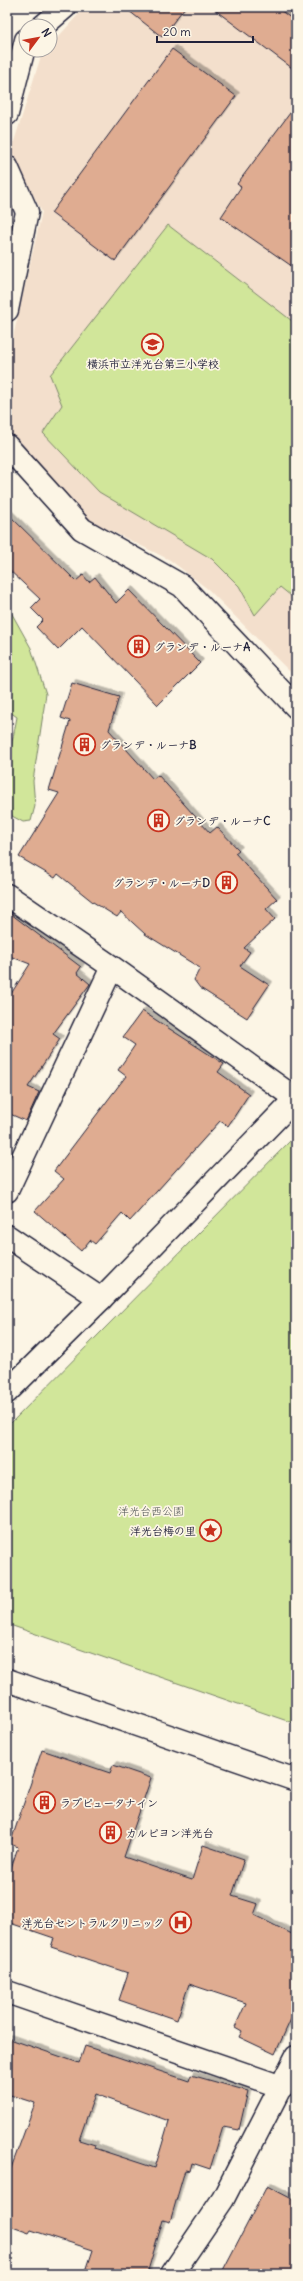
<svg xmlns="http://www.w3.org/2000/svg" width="303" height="2281" font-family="Delius,'Klee One',sans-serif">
  <defs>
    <filter id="shadow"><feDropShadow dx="3.5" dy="-3.5" stdDeviation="0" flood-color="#0004"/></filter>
  </defs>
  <rect width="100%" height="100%" fill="#fcf5e5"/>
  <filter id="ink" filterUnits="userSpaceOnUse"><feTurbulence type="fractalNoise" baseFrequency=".025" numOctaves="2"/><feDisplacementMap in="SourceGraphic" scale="8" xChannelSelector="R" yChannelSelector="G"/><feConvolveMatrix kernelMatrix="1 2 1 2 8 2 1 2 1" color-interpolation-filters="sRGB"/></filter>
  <g filter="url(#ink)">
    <path fill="#f3dfcc" d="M85 7H296V678L209 590 170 560 85 518 7 429V363L42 212 11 151 41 56 47 50H50V46Z"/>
    <path fill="#d1e69a" stroke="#7a846a" d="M168 225 296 324V600L280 587 255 615 239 586 212 559 99 492 43 433 62 405 50 375Z
      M7 605 31 648 46 694 33 781 35 806 31 821 23 822 12 816C1 783 11 750 17 717L7 710Z
      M296 1135V1724L7 1624V1427Z"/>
    <path fill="#dfac91" stroke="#22223b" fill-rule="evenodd" filter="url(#shadow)" d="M124 7H185L162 37Z
      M211 7H276L296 22V71Z
      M172 49 236 96 115 261 51 213Z
      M296 105V269L221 217 241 187 237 184Z
      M7 513 76 581 83 575 89 582 95 577 116 603 129 590 200 663 158 705 82 626 58 650 36 627 43 620 31 608 40 599 7 568Z
      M72 683 119 697 109 730 153 779 158 775 210 833 217 827 239 850 235 853 277 899 266 909 275 919 244 948 250 952 240 966 269 985 247 1018 200 988 194 980 200 968 145 934 121 912 117 917 93 902 58 874 55 878 19 857 59 793 49 790 70 721 61 718Z
      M7 911 81 967 77 973 90 984 53 1034 60 1039 28 1087 39 1092 26 1121 10 1114 7 1118V1000L30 964 7 955Z
      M142 1011 224 1064 218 1072 249 1094 228 1126 220 1121 130 1221 122 1213 95 1244 90 1240 81 1251 35 1211 64 1179 54 1171 126 1076 118 1070 135 1045 123 1037Z
      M42 1750 110 1773 113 1765 151 1778 124 1857 192 1880 203 1845 244 1859 232 1896 258 1904 254 1915 296 1936V2008L275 2054 239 2037 242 2031 235 2027 246 2003 189 1984 177 2020 119 2000 128 1973 51 1947 54 1938 7 1922V1880L18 1847 10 1844Z
      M7 2038 79 2063 85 2046 189 2081 191 2075 248 2091 239 2130 223 2127 210 2169 192 2163 190 2171 185 2170 170 2222 163 2220 147 2274H85L93 2250 31 2230 29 2233 7 2225V2179L35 2103 7 2094ZM95 2094 169 2121 155 2168 94 2148 95 2145 79 2140Z
      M267 2186 296 2201V2274H221Z"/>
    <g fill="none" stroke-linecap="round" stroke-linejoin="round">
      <defs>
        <path id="street" d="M43 26 65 7
          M7 114 26 40
          M7 167 27 212 7 310
          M7 446 82 529 182 586 296 707
          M7 895 112 967 296 1099
          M7 1191 112 967
          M7 1236 101 1299
          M7 1992 282 2087
          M172 2274 223 2199 296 2057"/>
        <path id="secondary" d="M7 1392 101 1299 296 1098
          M7 1680 296 1780"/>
      </defs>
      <use href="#street" stroke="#22223b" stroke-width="25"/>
      <use href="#secondary" stroke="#22223b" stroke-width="25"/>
      <use href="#street" stroke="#fcf5e5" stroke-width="22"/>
      <use href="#secondary" stroke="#fcf5e5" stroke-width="22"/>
    </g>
  </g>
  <defs>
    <symbol id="school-ring" viewBox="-11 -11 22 22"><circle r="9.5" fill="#fcf5e5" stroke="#c8321e" stroke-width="1.5"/><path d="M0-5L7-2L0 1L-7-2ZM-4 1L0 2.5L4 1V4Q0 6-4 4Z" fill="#c8321e"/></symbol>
    <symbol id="building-ring" viewBox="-11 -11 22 22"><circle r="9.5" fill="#fcf5e5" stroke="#c8321e" stroke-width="1.5"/><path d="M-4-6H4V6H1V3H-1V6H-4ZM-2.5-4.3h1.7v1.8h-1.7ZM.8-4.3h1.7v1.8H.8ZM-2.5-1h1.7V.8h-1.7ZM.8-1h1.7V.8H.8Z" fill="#c8321e"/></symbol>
    <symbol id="sight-ring" viewBox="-11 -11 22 22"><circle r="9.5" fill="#fcf5e5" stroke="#c8321e" stroke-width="1.5"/><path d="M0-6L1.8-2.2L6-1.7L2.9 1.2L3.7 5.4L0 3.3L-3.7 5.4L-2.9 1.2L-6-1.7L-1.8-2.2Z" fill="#c8321e"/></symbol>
    <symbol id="hospital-ring" viewBox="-11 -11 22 22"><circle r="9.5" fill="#fcf5e5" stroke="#c8321e" stroke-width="1.5"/><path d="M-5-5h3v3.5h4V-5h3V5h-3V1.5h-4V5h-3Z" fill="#c8321e"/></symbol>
  </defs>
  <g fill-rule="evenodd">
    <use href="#school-ring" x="140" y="332" width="25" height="25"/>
    <use href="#building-ring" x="126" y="634" width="25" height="25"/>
    <use href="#building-ring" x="72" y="732" width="25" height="25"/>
    <use href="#building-ring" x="146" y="808" width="25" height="25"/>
    <use href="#building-ring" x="214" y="870" width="25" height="25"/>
    <use href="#sight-ring" x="198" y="1518" width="25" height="25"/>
    <use href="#building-ring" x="32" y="1790" width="25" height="25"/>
    <use href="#building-ring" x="98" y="1820" width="25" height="25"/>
    <use href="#hospital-ring" x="168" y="1910" width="25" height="25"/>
  </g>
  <g text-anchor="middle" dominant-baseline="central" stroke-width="3.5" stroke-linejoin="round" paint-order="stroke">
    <g font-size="11" font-weight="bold" fill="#22223b" stroke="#fcf5e5" text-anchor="start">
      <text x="153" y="364" text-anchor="middle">横浜市立洋光台第三小学校</text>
      <text x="154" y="647">グランデ・ルーナA</text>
      <text x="100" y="745">グランデ・ルーナB</text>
      <text x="174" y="821">グランデ・ルーナC</text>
      <text x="210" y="883" text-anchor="end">グランデ・ルーナD</text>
      <text x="196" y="1531" text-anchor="end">洋光台梅の里</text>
      <text x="60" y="1803">ラプピュータナイン</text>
      <text x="126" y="1833">カルピヨン洋光台</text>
      <text x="164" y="1923" text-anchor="end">洋光台セントラルクリニック</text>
    </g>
    <g font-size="11" fill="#4e5353" stroke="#fcf5e5">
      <text x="151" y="1511">洋光台西公園</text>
    </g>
  </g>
  <rect width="303" height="2281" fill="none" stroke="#fcf5e5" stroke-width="24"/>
  <rect x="12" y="12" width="279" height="2257" fill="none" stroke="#22223b" stroke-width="1.5" filter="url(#ink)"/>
  <g transform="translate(38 38) rotate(58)"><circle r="19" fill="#fcf5e5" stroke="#a5a1a1"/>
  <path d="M0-3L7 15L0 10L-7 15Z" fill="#c8321e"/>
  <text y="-6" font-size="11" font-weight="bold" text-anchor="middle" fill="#22223b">N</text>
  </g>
  <path d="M157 36v6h96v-6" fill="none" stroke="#22223b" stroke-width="2"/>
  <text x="163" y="36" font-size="12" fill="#22223b" stroke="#fcf5e5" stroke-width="3" paint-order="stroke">20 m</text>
</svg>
